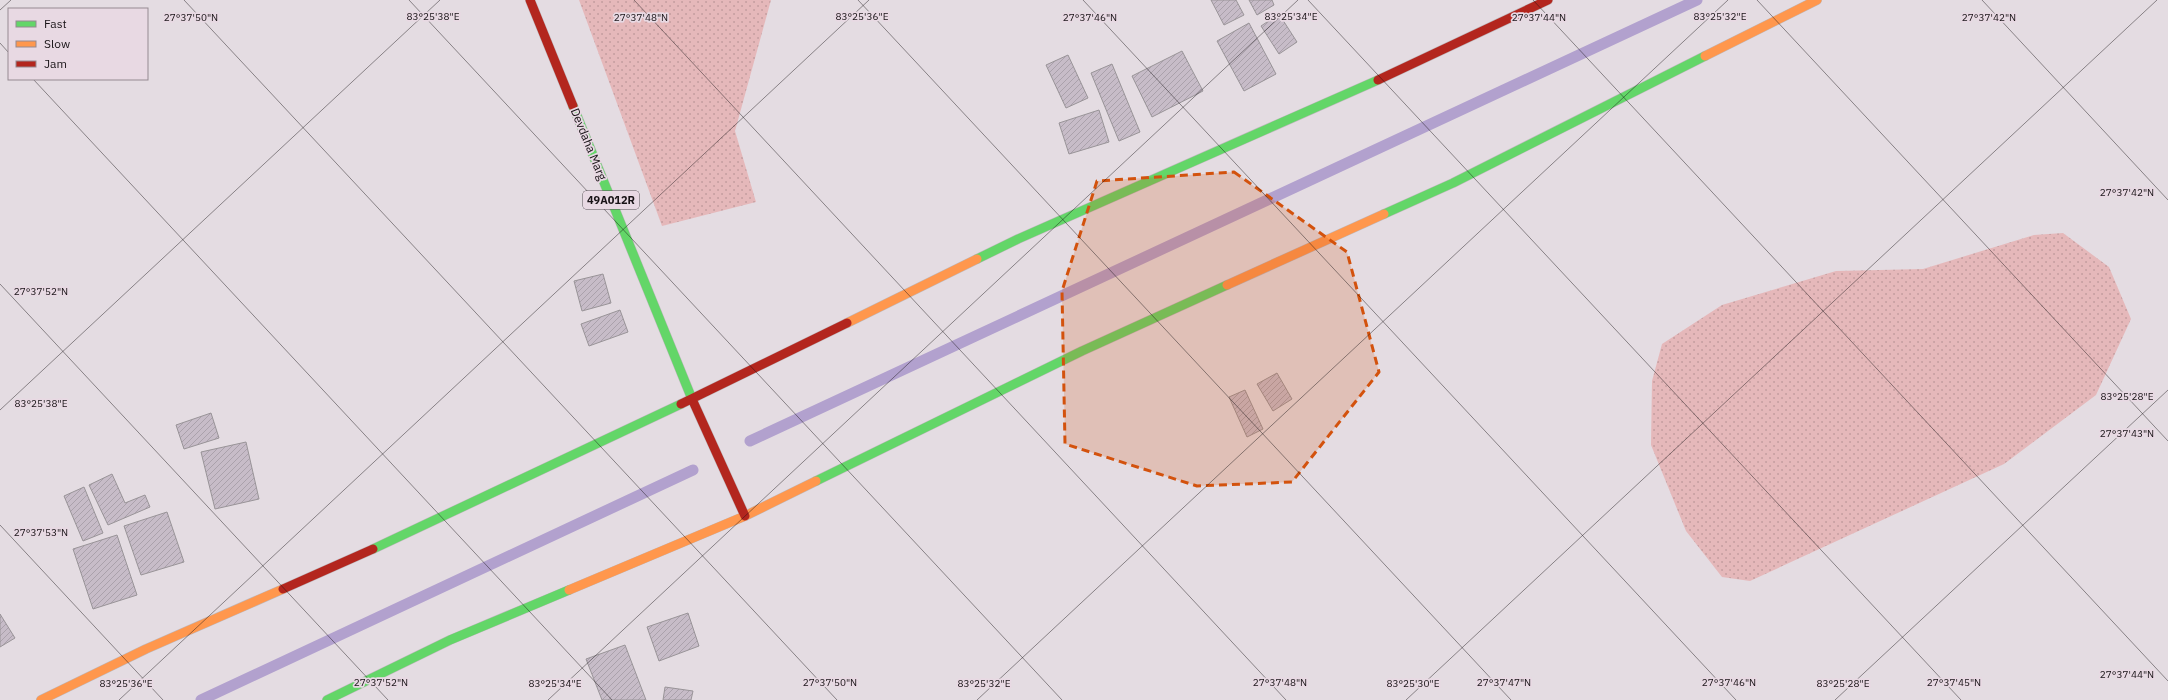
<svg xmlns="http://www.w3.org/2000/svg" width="2168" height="700" font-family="'IBM Plex Sans',sans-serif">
  <defs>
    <pattern id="green-dots" width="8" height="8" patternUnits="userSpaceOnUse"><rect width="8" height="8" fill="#e5b8ba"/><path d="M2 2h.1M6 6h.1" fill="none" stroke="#c49d9f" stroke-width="1.8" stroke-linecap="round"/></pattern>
    <pattern id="building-hatch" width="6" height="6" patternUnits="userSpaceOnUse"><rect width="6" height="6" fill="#c7bcc8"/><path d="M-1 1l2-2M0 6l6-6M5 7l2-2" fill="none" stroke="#aaa1ab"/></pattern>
  </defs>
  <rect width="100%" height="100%" fill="#e4dce2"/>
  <path fill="url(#green-dots)" d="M579 0H771L735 131 756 202 662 226Z
    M2063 233 2109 267 2131 319 2096 395 2004 464 1750 581 1722 577 1686 531 1651 445 1652 381 1662 344 1722 305 1836 271 1923 269 2034 235Z"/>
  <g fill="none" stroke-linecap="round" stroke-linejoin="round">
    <path stroke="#b2a1ce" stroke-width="11" d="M750 441 1697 0
      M201 700 693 470"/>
  </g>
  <path fill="url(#building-hatch)" stroke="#999498" d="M1211 0H1236L1244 15 1224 25Z
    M1249 0H1272L1274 5 1257 15Z
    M1279 14 1297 42 1279 54 1261 26Z
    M1249 23 1276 74 1244 91 1217 41Z
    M1182 51 1203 91 1152 117 1132 76Z
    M1068 55 1088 98 1066 108 1046 65Z
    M1112 64 1140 132 1119 141 1091 73Z
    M1099 110 1109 142 1069 154 1059 123Z
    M603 274 611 303 582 311 574 281Z
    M620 310 628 332 589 346 581 324Z
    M1277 373 1292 399 1273 411 1257 384Z
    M1245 390 1263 429 1247 437 1229 397Z
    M211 413 219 438 184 449 176 425Z
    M246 442 259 499 215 509 201 452Z
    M112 474 125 503 145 495 150 507 108 525 89 485Z
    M84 487 103 533 83 541 64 496Z
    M167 512 184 562 141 575 124 526Z
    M117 535 137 595 93 609 73 549Z
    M688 613 699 646 659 661 647 627Z
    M0 614 15 638 0 647Z
    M625 645 646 700H602L586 659Z
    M665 687 693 691 691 700H663Z"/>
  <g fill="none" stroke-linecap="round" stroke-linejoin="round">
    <defs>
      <path id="fast" d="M573 106 692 399
        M1384 214 1453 183 1705 56
        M977 259 1018 239 1378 80
        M816 481 1082 351 1227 285
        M373 549 681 404
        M327 700 450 640 569 590"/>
      <path id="slow" d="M1705 56 1817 0
        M1227 285 1384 214
        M847 323 977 259
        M569 590 745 516 816 481
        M41 700 146 649 283 589"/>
      <path id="jam" d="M530 0 573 106
        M1378 80 1548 0
        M692 399 745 516
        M681 404 847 323
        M283 589 373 549"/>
    </defs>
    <use href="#fast" stroke="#beb8bc" stroke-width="10"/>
    <use href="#slow" stroke="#beb8bc" stroke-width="10"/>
    <use href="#jam" stroke="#beb8bc" stroke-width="10"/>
    <use href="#fast" stroke="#63d668" stroke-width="9"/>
    <use href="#slow" stroke="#ff974d" stroke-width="9"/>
    <use href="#jam" stroke="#b3261e" stroke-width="9"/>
  </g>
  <path fill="#d3520d" fill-opacity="0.2" stroke="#d3520d" stroke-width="3" stroke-dasharray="8 5" stroke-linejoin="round" d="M1234 172 1347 252 1379 372 1292 482 1197 486 1065 444 1062 291 1097 181Z"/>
  <path fill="none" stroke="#181316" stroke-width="1" stroke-opacity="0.45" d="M184 0 837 700M409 0 1062 700M634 0 1286 700M858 0 1511 700M1083 0 1736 700M1308 0 1961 700M1533 0 2168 681M1757 0 2168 441M1982 0 2168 200M0 10 11 0M0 43 9 53M33 79 612 700M0 284 388 700M0 410 440 0M0 525 163 700M119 700 869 0M548 700 1298 0M977 700 1728 0M1406 700 2157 0M1835 700 2168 390"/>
  <g text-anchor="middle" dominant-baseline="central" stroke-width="3.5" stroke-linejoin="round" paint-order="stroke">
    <rect fill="#e8d9e3" stroke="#564e54" stroke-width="1" x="583" y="191" width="56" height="18" rx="3"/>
    <g font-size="11" font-weight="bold" fill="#181316">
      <text x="611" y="200">49A012R</text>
    </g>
    <g font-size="12" fill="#181316" stroke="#e8d9e3">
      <text transform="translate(589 144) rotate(68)">Devdaha Marg</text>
    </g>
  </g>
  <g font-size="10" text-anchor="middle" fill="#181316" stroke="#e8d9e3" stroke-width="3.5" stroke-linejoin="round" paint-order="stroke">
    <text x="433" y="20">83°25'38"E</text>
    <text x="862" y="20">83°25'36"E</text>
    <text x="1291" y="20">83°25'34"E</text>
    <text x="1720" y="20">83°25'32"E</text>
    <text x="191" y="21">27°37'50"N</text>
    <text x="641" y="21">27°37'48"N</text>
    <text x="1090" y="21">27°37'46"N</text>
    <text x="1539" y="21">27°37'44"N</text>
    <text x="1989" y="21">27°37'42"N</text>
    <text x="2127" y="196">27°37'42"N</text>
    <text x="41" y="295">27°37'52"N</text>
    <text x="2127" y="400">83°25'28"E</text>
    <text x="41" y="407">83°25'38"E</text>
    <text x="2127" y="437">27°37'43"N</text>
    <text x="41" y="536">27°37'53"N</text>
    <text x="2127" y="678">27°37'44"N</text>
    <text x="381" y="686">27°37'52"N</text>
    <text x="830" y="686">27°37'50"N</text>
    <text x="1280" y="686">27°37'48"N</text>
    <text x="1504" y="686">27°37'47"N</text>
    <text x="1729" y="686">27°37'46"N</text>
    <text x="1954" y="686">27°37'45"N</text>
    <text x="126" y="687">83°25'36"E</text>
    <text x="555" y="687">83°25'34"E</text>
    <text x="984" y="687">83°25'32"E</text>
    <text x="1413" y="687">83°25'30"E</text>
    <text x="1843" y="687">83°25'28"E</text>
  </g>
  <rect x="8" y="8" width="140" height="72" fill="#e8d9e3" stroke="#958a91"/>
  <rect x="16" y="21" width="20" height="6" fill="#63d668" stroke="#958a91"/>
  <text x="44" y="28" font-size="12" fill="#181316">Fast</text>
  <rect x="16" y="41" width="20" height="6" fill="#ff974d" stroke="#958a91"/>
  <text x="44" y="48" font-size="12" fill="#181316">Slow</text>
  <rect x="16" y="61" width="20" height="6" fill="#b3261e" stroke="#958a91"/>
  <text x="44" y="68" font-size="12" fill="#181316">Jam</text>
</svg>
